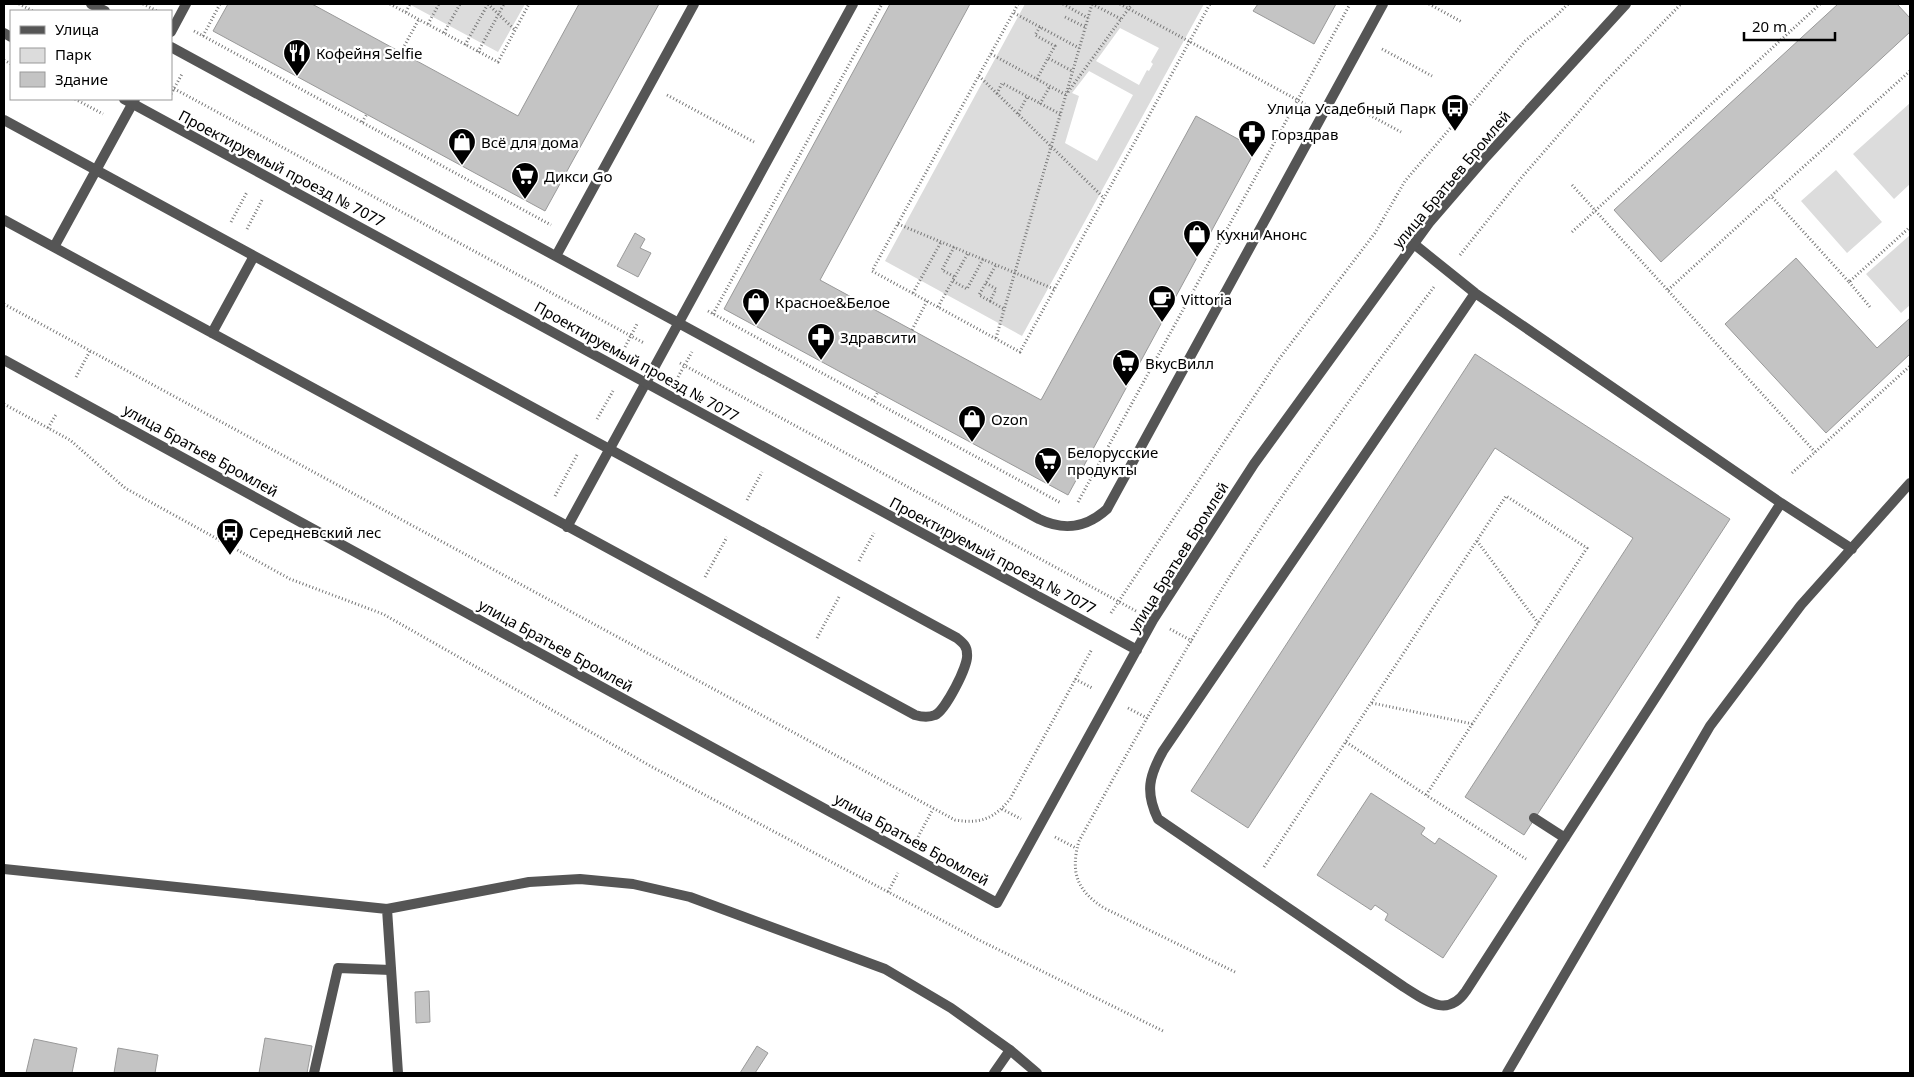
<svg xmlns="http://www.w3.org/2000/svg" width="1914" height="1077" font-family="'Noto Sans',sans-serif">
  <rect width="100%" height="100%" fill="#fff"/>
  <path fill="#dcdcdc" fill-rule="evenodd" d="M409 4H525L498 52Z
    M1025 4H1204L1022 336 885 261ZM1120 28 1159 48 1151 62 1153 64 1149 71 1147 70 1139 85 1096 61ZM1089 71 1133 95 1097 161 1065 143 1079 96 1072 93Z
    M1910 103V184L1894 199 1853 154Z
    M1836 170 1882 222 1847 253 1801 201Z
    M1910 235V305L1901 313 1866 274Z"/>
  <path fill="#c4c4c4" stroke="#999" d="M228 4H312L518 116 579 4H659L545 211 213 31Z
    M890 4H970L820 280 1041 400 1196 116 1256 149 1068 495 724 309Z
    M1258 4H1336L1314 44 1253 11Z
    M1838 4H1897L1910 18V32L1661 262 1614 210Z
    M635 233 645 239 640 248 651 253 638 277 617 266Z
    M1796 258 1877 348 1910 318V354L1826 433 1725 324Z
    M1475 354 1730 519 1524 835 1465 797 1633 538 1495 448 1248 828 1191 791Z
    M1371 793 1425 828 1421 834 1435 844 1439 838 1497 876 1443 958 1385 920 1388 914 1375 905 1371 910 1317 875Z
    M429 991 430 1022 416 1023 415 992Z
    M265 1038 312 1046 307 1073H259Z
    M34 1039 77 1048 72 1073H26Z
    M757 1046 768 1053 755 1073H740Z
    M118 1048 158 1055 155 1073H114Z"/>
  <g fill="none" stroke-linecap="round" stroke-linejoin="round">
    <path stroke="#777" stroke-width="3" stroke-dasharray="1 2.5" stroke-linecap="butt" d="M19 4 33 11
      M143 4 157 11
      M390 4 498 62 529 4
      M488 4 515 30
      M1018 4 872 271 1020 352 1210 4
      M1063 4 1088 18
      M1092 4 1121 19
      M1120 4 1305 104
      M1429 4 1462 22
      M406 12 410 4
      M1014 13 1079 48
      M1065 17 1085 27
      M428 24 439 4
      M1040 27 1035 35 1055 46 1048 58
      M194 31 551 225
      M444 33 460 4
      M203 36 220 4
      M465 45 488 4
      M1382 49 1432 76
      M401 52 419 19
      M478 52 504 4
      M991 54 1066 95
      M4 60 11 64
      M1910 71 1771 196 1849 282 1910 227
      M979 76 1104 198
      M1037 79 1048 58 1072 71
      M171 87 644 343
      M1068 92 1132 4
      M171 94 182 74
      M997 94 1002 83 1060 114
      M667 95 754 142
      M75 99 103 114
      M1040 104 1050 86
      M1351 105 1401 132
      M1018 114 1027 97
      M362 122 367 114
      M1572 185 1815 452
      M231 222 247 192
      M898 224 1054 289
      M247 229 262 200
      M1572 232 1820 4
      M954 247 942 270 955 277
      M1460 255 1522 177 1603 84 1681 4
      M953 281 967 289 983 259
      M1849 282 1870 307
      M986 283 996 289 990 301 979 295 996 265
      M1668 290 1771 196
      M913 293 941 242
      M990 301 1004 309
      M4 304 955 820C980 824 994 819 1010 799L1092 649
      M938 307 968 253
      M708 311 1061 503
      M713 314 882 4
      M912 330 927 301
      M996 338 1092 4
      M625 347 637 324
      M680 363 1136 611
      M76 377 90 351
      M678 377 692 352
      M873 400 878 392
      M4 404 70 440 125 488 290 579 383 614 654 768 977 939 1163 1031
      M597 419 613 391
      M48 428 57 413
      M1792 473 1910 366
      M555 496 577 455
      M747 500 762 472
      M1078 502 1350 4
      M1477 541 1538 623
      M859 561 874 533
      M705 577 727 537
      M1111 613 1279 359 1375 233 1405 181 1525 41 1556 16 1568 4
      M1170 629 1192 641
      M817 638 839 597
      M1075 679 1092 688
      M1372 703 1473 724
      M1128 708 1147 718
      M1346 742 1426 795
      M1002 809 1021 819
      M918 837 933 809
      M1055 837 1076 848
      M1264 867 1506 496 1587 548 1426 795 1526 859
      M888 892 898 873
      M1235 972 1104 908C1077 891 1070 872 1079 841 1124 759 1169 677 1217 597 1283 489 1358 388 1434 287"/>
    <path stroke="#555" stroke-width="10" d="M91 4 105 11
      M171 32 186 4
      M171 47 1039 519C1064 531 1086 528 1107 509L1383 4
      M4 120 957 638C963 643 967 646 967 654 969 665 945 711 935 715 928 718 922 717 915 715L4 220
      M1414 244 1475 293 1781 503 1852 549
      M54 247 135 99
      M556 256 694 4
      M1475 293 1163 751C1149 776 1145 792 1158 819L1404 987C1425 1000 1447 1019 1466 991L1781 503
      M212 333 254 256
      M567 527 853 4
      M1534 818 1565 838
      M314 1073 338 968 391 970
      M994 1073 1010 1050
      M1507 1073 1710 726 1801 605 1910 483"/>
    <path stroke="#555" stroke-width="10" d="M4 33 11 37
      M124 99 1137 650
      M4 360 997 903 1153 620 1254 464 1429 223 1486 157 1626 4
      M4 869 387 909 529 882 580 879 633 884 690 897 885 969 951 1008 1010 1050 1037 1073
      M387 909 398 1073"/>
  </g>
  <defs>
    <symbol id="restaurant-pin" viewBox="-11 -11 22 30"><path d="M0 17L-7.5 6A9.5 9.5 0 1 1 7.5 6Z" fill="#000" stroke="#fff"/><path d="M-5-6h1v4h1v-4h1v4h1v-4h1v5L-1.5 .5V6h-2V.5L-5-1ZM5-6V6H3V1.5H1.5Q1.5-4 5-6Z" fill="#fff"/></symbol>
    <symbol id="bus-pin" viewBox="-11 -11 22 30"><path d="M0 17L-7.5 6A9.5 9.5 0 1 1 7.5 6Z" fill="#000" stroke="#fff"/><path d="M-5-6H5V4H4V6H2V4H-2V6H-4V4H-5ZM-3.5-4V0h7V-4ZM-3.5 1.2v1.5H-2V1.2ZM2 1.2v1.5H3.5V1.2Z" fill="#fff"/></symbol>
    <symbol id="pharmacy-pin" viewBox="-11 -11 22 30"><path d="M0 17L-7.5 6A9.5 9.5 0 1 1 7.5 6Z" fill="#000" stroke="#fff"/><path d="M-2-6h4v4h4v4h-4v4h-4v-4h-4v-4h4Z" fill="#fff"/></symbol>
    <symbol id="shop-pin" viewBox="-11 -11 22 30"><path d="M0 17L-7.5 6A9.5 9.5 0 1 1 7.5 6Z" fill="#000" stroke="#fff"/><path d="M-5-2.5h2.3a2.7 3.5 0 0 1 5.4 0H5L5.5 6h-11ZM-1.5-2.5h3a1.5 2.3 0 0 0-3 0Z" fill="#fff"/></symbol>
    <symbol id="supermarket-pin" viewBox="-11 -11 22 30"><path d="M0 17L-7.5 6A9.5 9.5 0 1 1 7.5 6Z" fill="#000" stroke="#fff"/><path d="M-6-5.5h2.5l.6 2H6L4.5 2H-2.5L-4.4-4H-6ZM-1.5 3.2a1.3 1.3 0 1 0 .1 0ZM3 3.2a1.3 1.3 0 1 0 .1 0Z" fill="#fff"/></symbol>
    <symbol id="cafe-pin" viewBox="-11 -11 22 30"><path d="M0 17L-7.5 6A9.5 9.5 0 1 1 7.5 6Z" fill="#000" stroke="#fff"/><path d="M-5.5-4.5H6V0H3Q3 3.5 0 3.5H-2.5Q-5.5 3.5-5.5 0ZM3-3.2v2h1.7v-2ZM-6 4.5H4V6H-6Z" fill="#fff"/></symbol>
  </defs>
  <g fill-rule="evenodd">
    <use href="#restaurant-pin" x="281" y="37" width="32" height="43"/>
    <use href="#bus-pin" x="1439" y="92" width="32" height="43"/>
    <use href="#pharmacy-pin" x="1236" y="118" width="32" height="43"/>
    <use href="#shop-pin" x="446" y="126" width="32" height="43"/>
    <use href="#supermarket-pin" x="509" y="160" width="32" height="43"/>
    <use href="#shop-pin" x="1181" y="218" width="32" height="43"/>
    <use href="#cafe-pin" x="1146" y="283" width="32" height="43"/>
    <use href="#shop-pin" x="740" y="286" width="32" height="43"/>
    <use href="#pharmacy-pin" x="805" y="321" width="32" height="43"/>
    <use href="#supermarket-pin" x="1110" y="347" width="32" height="43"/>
    <use href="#shop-pin" x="956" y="403" width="32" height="43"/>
    <use href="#supermarket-pin" x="1032" y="445" width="32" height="43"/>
    <use href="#bus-pin" x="214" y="516" width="32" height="43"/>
  </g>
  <g text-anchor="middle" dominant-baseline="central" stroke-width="4.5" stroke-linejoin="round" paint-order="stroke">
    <g font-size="15" fill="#000" stroke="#fff" text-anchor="start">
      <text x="316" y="53">Кофейня Selfie</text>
      <text x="1436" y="108" text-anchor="end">Улица Усадебный Парк</text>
      <text x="1271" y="134">Горздрав</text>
      <text x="481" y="142">Всё для дома</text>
      <text x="544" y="176">Дикси Go</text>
      <text x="1216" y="234">Кухни Анонс</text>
      <text x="1181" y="299">Vittoria</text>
      <text x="775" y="302">Красное&amp;Белое</text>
      <text x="840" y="337">Здравсити</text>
      <text x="1145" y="363">ВкусВилл</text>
      <text x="991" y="419">Ozon</text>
      <text x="1067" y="452">Белорусские<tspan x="1067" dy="17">продукты</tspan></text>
      <text x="249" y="532">Середневский лес</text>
    </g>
    <g font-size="15" fill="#000" stroke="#fff">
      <text transform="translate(282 168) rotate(28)">Проектируемый проезд № 7077</text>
      <text transform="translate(1451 179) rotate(-50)">улица Братьев Бромлей</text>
      <text transform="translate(637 361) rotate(29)">Проектируемый проезд № 7077</text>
      <text transform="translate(201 450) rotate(29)">улица Братьев Бромлей</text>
      <text transform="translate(993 555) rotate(28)">Проектируемый проезд № 7077</text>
      <text transform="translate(1178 557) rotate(-58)">улица Братьев Бромлей</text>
      <text transform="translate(556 645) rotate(29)">улица Братьев Бромлей</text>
      <text transform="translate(912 839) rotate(29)">улица Братьев Бромлей</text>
    </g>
  </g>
  <rect width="1914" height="1077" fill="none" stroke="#000000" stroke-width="10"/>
  <rect x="10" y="10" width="162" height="90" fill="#ffffff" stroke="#999999"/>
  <rect x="20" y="26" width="25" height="8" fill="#555555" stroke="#999999"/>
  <text x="55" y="35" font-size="15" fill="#000000">Улица</text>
  <rect x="20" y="48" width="25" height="15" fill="#dcdcdc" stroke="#999999"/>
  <text x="55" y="60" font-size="15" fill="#000000">Парк</text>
  <rect x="20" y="72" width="25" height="15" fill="#c4c4c4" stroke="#999999"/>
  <text x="55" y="85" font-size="15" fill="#000000">Здание</text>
  <path d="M1744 32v8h91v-8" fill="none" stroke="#000000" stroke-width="2.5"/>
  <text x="1752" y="32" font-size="15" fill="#000000" stroke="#ffffff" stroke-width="4" paint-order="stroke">20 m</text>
</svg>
